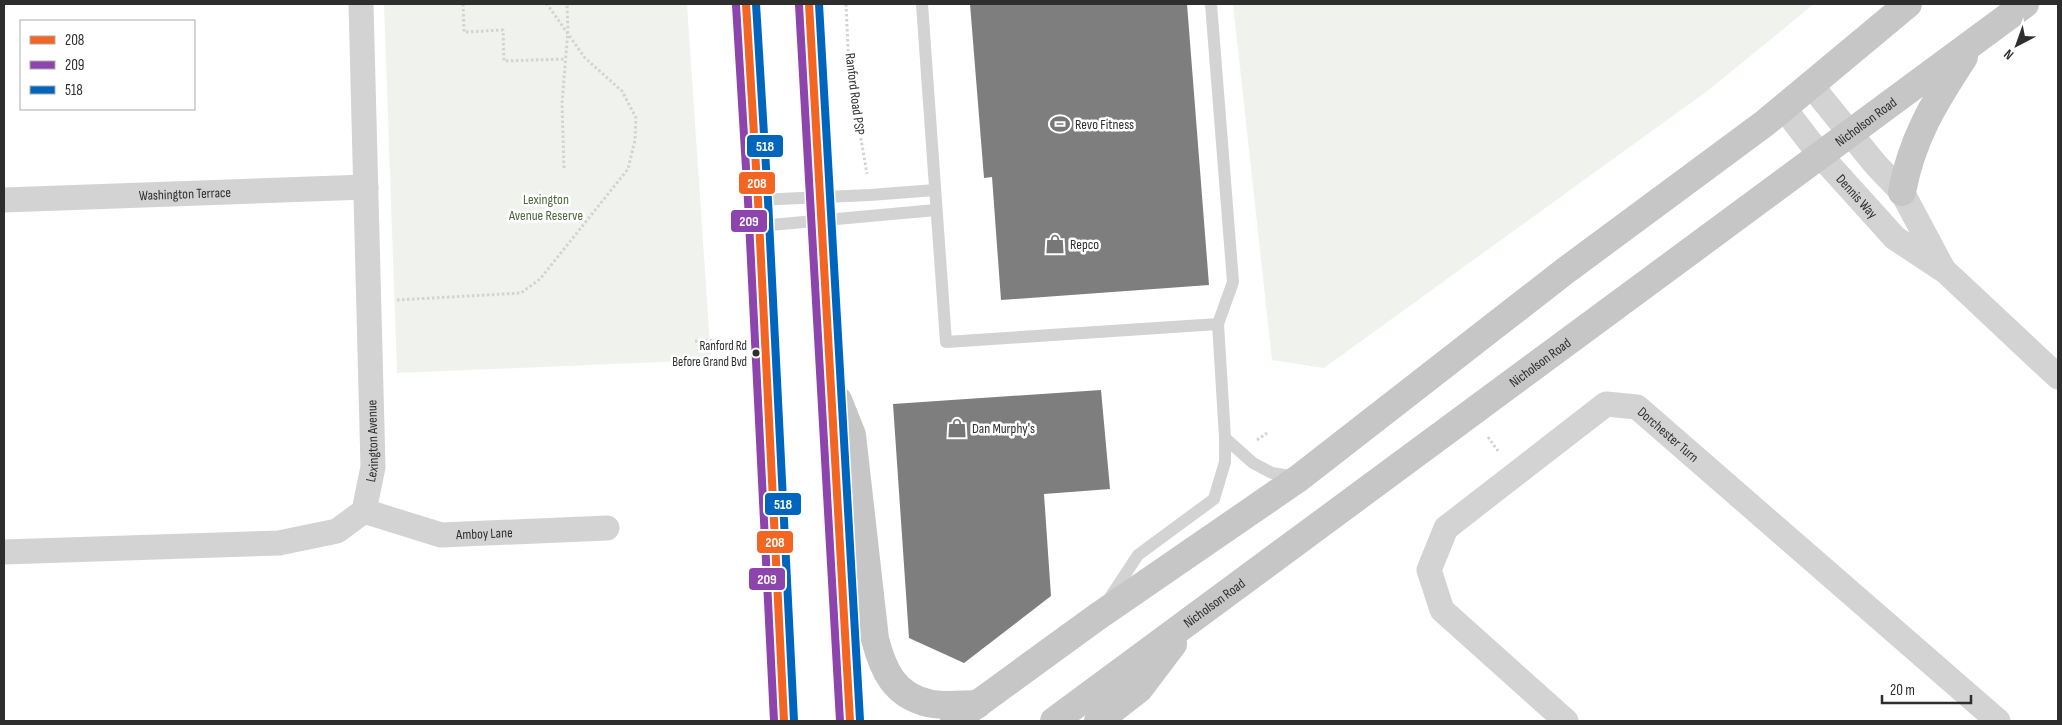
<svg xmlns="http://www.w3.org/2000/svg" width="2062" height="725" font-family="'Sofia Sans Condensed',sans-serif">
  <rect width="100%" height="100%" fill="#fff"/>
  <path fill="#f0f3ed" d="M384 4H687L711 360 397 373Z
    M1233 4H1814L1710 89 1324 368 1272 360Z"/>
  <path fill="#7e7e7e" d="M970 4H1187L1209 285 1001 300 992 177 984 178Z
    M1101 390 1110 489 1044 494 1051 596 964 663 909 638 893 404Z"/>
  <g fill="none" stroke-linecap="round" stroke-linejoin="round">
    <path stroke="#d3d3d3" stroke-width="3" stroke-dasharray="2.5 2.5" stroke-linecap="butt" d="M463 4 464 32 503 30 504 61 565 59
      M846 4 849 69 867 174
      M564 168 562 103 568 30 567 4
      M397 300 521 293 540 279 628 169 635 140 636 118 622 91 585 58 547 4
      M695 341 720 340
      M1488 437 1498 451
      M1257 440 1267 433"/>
    <path stroke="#d3d3d3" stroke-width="12" d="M922 4 946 342 1218 324 1225 438V462L1214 499 1138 555 1109 599
      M1211 4 1233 282 1218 324
      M758 200 870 195 935 190
      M759 226 936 210
      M1225 438 1253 463 1272 473 1295 477"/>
    <g stroke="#d3d3d3" stroke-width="25">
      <path d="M1810 84 1876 165 1902 192 1942 267"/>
      <path id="s1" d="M1783 107 1820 155 1895 238 1945 271 2058 377"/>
      <path id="s2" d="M4 200 366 187"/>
      <path id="s3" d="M364 511 441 535 607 528"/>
      <path id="s4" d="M4 552 279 543 337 531 364 511 373 467 361 4"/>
      <path id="s5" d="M1566 721 1442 610 1429 570 1446 528 1606 404 1637 407 1998 721"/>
    </g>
    <g stroke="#c6c6c6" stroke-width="28">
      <path d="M746 4 758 200 784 721"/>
      <path d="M809 4 829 375 850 721"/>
      <path d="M1902 192C1912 138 1934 103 1964 57"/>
      <path d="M838 400 852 435 875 639C883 670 894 695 928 703 943 707 963 704 978 704"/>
      <path d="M954 721 1097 617 1299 478 1565 271 1765 123 1908 4"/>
      <path id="s6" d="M1054 721 2025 4"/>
      <path d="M1098 721 1139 689 1173 644"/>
    </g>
    <defs>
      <path id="bus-1" d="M746 4 758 200 784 721
        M809 4 850 721"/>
      <path id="bus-2" d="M736 5 748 201 774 721
        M799 5 840 721"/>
      <path id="bus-3" d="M756 4 768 200 794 721
        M819 4 860 720"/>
    </defs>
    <use href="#bus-1" stroke="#fff" stroke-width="11"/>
    <use href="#bus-2" stroke="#fff" stroke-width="11"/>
    <use href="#bus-3" stroke="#fff" stroke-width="11"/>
    <use href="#bus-1" stroke="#f26522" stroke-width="8"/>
    <use href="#bus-2" stroke="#8e44ad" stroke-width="8"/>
    <use href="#bus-3" stroke="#0065bd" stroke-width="8"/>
  </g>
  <defs>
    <symbol id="stadium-bare" viewBox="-9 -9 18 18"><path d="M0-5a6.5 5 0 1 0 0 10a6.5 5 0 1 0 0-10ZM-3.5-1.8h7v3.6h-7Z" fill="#777" stroke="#fff" stroke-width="2.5" paint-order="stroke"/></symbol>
    <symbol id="shop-bare" viewBox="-9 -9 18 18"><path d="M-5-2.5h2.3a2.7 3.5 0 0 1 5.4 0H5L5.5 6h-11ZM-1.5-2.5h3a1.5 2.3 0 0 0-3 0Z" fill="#777" stroke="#fff" stroke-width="2.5" paint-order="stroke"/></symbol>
  </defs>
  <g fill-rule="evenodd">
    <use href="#stadium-bare" x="1046" y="110" width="28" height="28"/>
    <use href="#shop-bare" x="1041" y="230" width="28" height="28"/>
    <use href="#shop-bare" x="943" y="414" width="28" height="28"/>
  </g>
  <circle fill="#2e2e2e" stroke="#fff" stroke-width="2" cx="756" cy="353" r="4.5"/>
  <g text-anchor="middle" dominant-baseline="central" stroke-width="5" stroke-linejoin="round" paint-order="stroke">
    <g font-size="13" fill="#2e2e2e" stroke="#fff" text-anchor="end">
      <text x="747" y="346">Ranford Rd<tspan x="747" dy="16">Before Grand Bvd</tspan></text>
    </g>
    <g font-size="14" fill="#2e2e2e" stroke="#fff">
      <text transform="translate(855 94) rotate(83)">Ranford Road PSP</text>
      <text stroke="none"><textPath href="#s6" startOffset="1009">Nicholson Road</textPath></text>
      <text stroke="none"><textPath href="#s2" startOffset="181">Washington Terrace</textPath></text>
      <text stroke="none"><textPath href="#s1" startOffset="116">Dennis Way</textPath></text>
      <text stroke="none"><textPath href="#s6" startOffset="604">Nicholson Road</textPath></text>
      <text stroke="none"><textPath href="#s5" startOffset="529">Dorchester Turn</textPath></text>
      <text stroke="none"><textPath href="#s4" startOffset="439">Lexington Avenue</textPath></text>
      <text stroke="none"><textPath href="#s3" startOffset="124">Amboy Lane</textPath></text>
      <text stroke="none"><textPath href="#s6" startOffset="199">Nicholson Road</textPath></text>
    </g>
    <g font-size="14" fill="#2e2e2e" stroke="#fff" text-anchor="start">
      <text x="1075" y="124">Revo Fitness</text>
      <text x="1070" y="244">Repco</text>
      <text x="972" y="428">Dan Murphy's</text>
    </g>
    <g font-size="14" fill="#4f6640" stroke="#fff">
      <text x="546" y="199">Lexington<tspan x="546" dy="16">Avenue Reserve</tspan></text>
    </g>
  </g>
  <g stroke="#fff" stroke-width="2">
    <rect x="746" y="134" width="38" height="24" rx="5" fill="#0065bd"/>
    <rect x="738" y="171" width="38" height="24" rx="5" fill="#f26522"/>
    <rect x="730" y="209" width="38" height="24" rx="5" fill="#8e44ad"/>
    <rect x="764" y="492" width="38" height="24" rx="5" fill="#0065bd"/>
    <rect x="756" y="530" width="38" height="24" rx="5" fill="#f26522"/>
    <rect x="748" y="567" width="38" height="24" rx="5" fill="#8e44ad"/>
  </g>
  <g font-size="14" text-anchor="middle" font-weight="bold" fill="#fff">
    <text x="765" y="151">518</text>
    <text x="757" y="188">208</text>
    <text x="749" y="226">209</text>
    <text x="783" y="509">518</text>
    <text x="775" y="547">208</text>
    <text x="767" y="584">209</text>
  </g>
  <rect width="2062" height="725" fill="none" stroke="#2e2e2e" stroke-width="10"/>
  <rect x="20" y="20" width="175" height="90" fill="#ffffff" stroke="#ababab"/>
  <rect x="30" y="36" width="25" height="8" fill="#f26522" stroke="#ababab"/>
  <text x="65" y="45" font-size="15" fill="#2e2e2e">208</text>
  <rect x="30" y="61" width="25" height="8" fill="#8e44ad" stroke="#ababab"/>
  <text x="65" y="70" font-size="15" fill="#2e2e2e">209</text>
  <rect x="30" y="86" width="25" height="8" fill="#0065bd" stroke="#ababab"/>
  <text x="65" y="95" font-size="15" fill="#2e2e2e">518</text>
  <g transform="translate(2017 45) rotate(221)" stroke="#ffffff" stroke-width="4" paint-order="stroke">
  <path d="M0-4L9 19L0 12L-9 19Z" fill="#2e2e2e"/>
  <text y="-8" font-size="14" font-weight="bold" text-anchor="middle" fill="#2e2e2e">N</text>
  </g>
  <path d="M1882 695v8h89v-8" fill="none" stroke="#2e2e2e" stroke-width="2.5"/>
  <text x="1890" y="695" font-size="15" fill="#2e2e2e" stroke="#ffffff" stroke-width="4" paint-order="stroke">20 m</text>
</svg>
